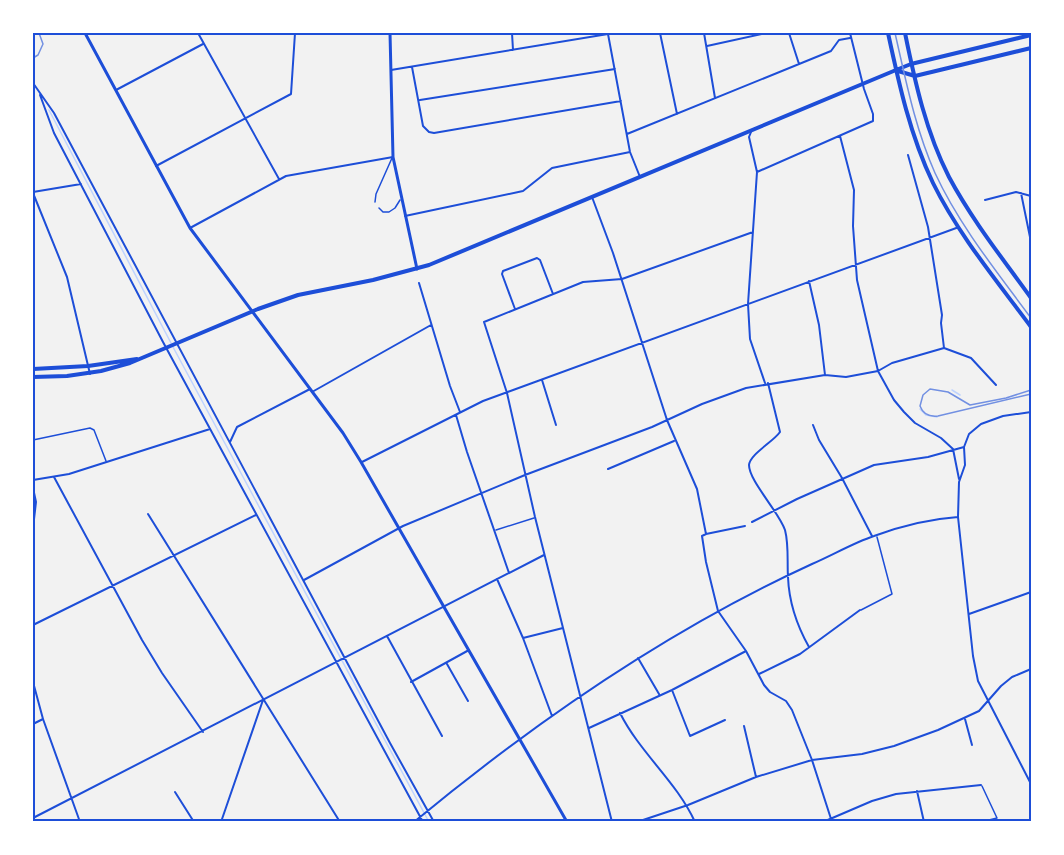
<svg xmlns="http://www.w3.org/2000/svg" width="1064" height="855" font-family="Mulish,sans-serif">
  <rect width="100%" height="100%" fill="#f2f2f2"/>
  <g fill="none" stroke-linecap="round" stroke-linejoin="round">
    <path stroke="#bfd3fe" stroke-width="1.5" d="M49 110 171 343
      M173 347 429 822
      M952 390 960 395
      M920 409 926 415 937 417"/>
    <path stroke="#1d4ed8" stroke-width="1.5" d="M375 202 376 194 392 158
      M379 208 383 212H389L395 208 400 200
      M33 440 90 428 94 430 106 461
      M496 530 534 518
      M861 610 892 594 877 537
      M981 822 997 818 982 786"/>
    <path stroke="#1d4ed8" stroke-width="2" d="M198 33 279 179
      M512 33 513 50
      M660 33 677 114
      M704 33 715 98
      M789 33 799 64
      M608 34 630 152 640 177
      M707 46 766 33
      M412 67 423 126 429 132 434 133 621 101
      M391 70 608 34
      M33 83 54 113 390 743 434 822
      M116 90 203 44
      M40 95 54 133 163 342 423 822
      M420 100 615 69
      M751 132 749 137 757 172 748 304 750 339 765 383
      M627 134 831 51 839 40 850 38
      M840 136 854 190 853 226 857 280 878 371 894 400 904 412 915 423 941 438 953 449
      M908 155 928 227 942 315 941 323 944 348
      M156 166 291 94 295 33
      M757 172 873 121V114L864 89 850 33
      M33 192 81 184
      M33 193 67 277 90 374
      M1021 193 1031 242
      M592 197 613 253 667 420 697 489 706 534
      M985 200 1016 192 1031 196
      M405 216 523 191 552 168 630 152
      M190 228 286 176 393 157
      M809 281 819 325 825 375
      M419 283 450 386 460 412
      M515 309 502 274 503 271 537 258 540 260 553 294
      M542 380 556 425
      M768 383 780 432C773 442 750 454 749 465 749 481 779 512 785 530 789 545 787 562 788 577 789 603 796 624 809 647
      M312 392 431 325
      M1031 412 1003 416 981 424 969 434 964 447 965 465 959 482 958 517 973 656 978 681 1031 784
      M456 415 467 452 509 573
      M813 425 819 440 842 478 872 536
      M230 442 237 427 310 389
      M953 449 959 479
      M362 462 483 401 959 227
      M608 469 674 441
      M54 477 142 640 162 673 203 732
      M33 480 69 474 210 429
      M33 488 36 502 33 528
      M148 514 340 822
      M752 522 797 499 874 465 928 457 964 447
      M745 526 706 534 702 536 706 562 718 611 746 651 764 685 770 692 786 701 792 710 812 760 832 822
      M497 579 523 638 552 716
      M304 580 403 526 525 475 652 427 702 404 746 388 825 375 846 377 878 371 892 363 944 348 971 358 996 385
      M969 614 1031 592
      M33 625 256 515
      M387 636 442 736
      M523 638 563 628
      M638 658 659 694
      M447 664 468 701
      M759 674 800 654 860 610
      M33 682 43 719 80 822
      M411 682 469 650
      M672 690 690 736 725 720
      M620 713C640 753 677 782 695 822
      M965 719 972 745
      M33 724 43 719
      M744 726 756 777
      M589 728 672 690 746 651
      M917 791 924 822
      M175 792 194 822
      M33 818 544 555
      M221 822 263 700
      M414 822C536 721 668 630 812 564 833 555 853 543 874 536 901 526 929 519 958 517
      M612 822 535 517 507 393 484 322 583 282 622 279 753 232
      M637 822 688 805 756 777 812 760 862 754 894 746 938 730 979 711 1001 686 1012 677 1031 669
      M823 822 872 801 896 794 981 785"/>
    <path stroke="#1d4ed8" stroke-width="3" d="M85 33 190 228 343 433 361 462 567 822
      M390 33 393 157 417 269"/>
    <path stroke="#1d4ed8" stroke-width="4" d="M33 369 88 366 137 359
      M33 377 67 376 101 371 130 363 258 309 298 295 373 280 429 265 896 70"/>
    <path stroke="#1d4ed8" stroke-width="4" d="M888 33C899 84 910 135 933 183 958 234 997 281 1031 327
      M905 33C915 82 926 132 949 177 972 220 1003 259 1031 298
      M896 70 911 64 1031 35
      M898 71 915 76 1031 48"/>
    <path stroke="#7290e2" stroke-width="1.5" d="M895 33C906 81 915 128 935 173 959 225 997 272 1031 318
      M33 58 38 55 43 44 39 33
      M1031 390 1006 398 970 405 948 392 930 389 923 395 920 406C923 414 930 417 938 416L1031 394"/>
  </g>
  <rect width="1064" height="855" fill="none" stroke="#ffffff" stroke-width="69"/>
  <rect x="34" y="34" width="996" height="786" fill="none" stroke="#1d4ed8" stroke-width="2"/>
</svg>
